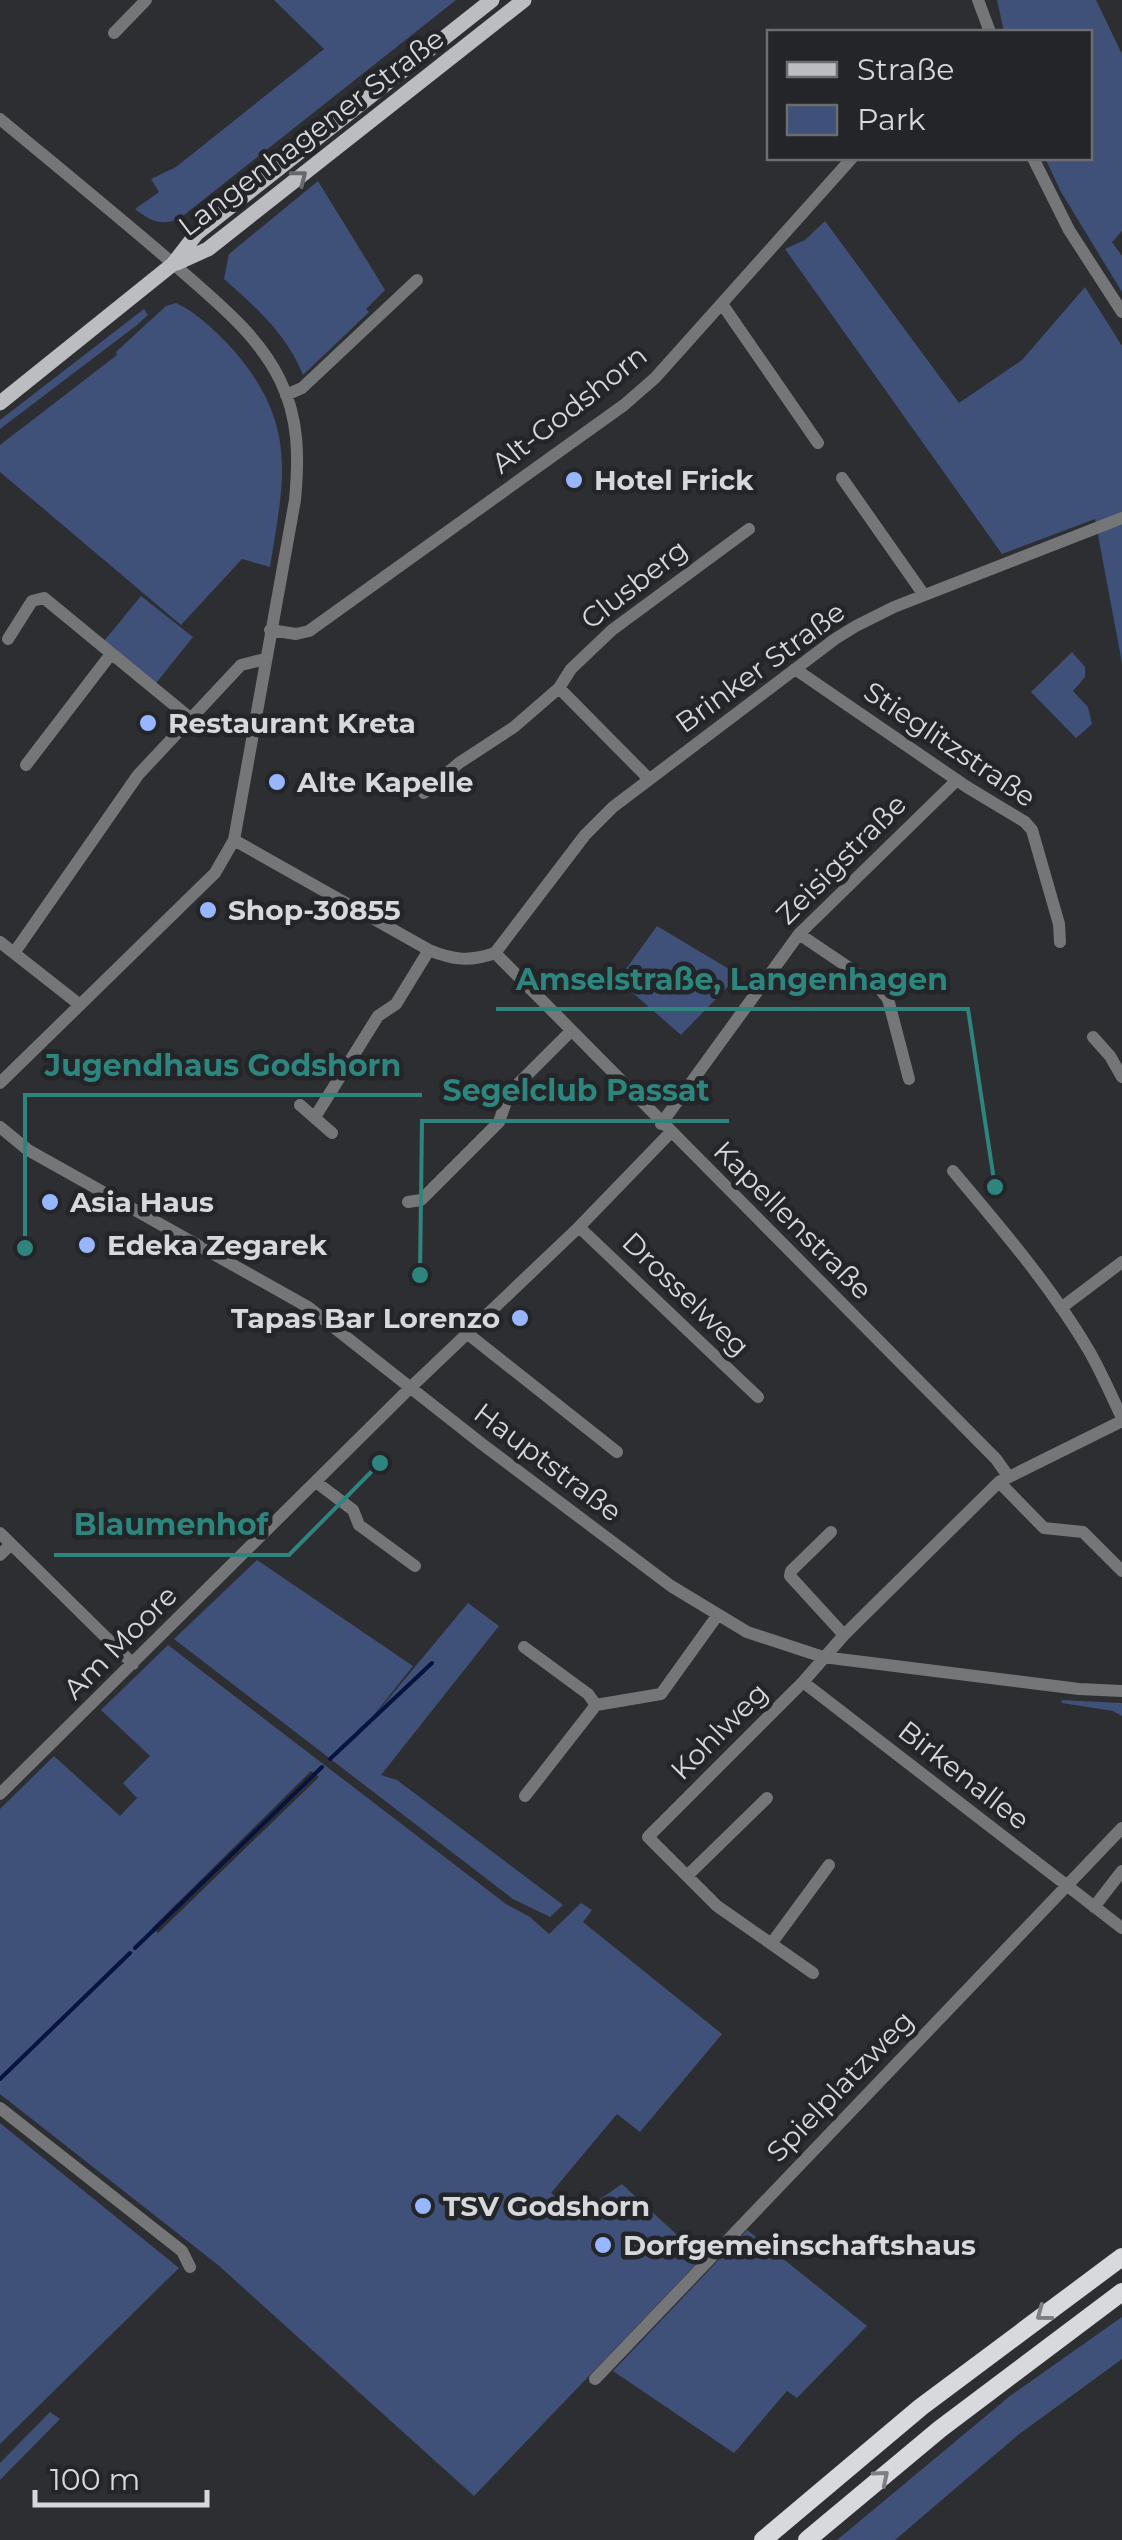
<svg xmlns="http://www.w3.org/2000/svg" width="1122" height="2540" font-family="Montserrat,sans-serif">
  <rect width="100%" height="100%" fill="#2d2e32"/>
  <path fill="#3f5079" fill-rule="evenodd" d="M274 0H456L179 219C159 226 151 221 135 209L159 192 151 179 176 167 324 49Z
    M997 0H1096L1122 54V231L1112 242 1122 256V292L1061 192 1045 158H1090V32H1004Z
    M318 181 385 290 366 309 369 312 303 375C287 335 256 307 224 279L229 254Z
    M825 221 959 403 1022 360 1085 287 1122 346V663L1095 519 1002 554 785 249 805 240Z
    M176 303C198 313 220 335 236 353 298 427 284 480 270 567L242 559 181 625 0 472V445L117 355 116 352 166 306Z
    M144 309 148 315 137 325 0 429V420Z
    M141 596 193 637 156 683 104 641Z
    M1072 652 1085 667V677L1073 691 1088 707 1092 724 1076 738 1031 692Z
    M657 926 739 975 681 1035 618 980Z
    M257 1560 413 1666 346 1750 468 1603 499 1626 381 1775 397 1780 563 1905 550 1917 513 1899 174 1639Z
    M168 1645 506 1904 530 1917 549 1934 581 1903 592 1910 583 1922 722 2034 640 2132 617 2114 551 2193 577 2215 622 2184 702 2258 474 2496 218 2265 0 2094V1809L54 1756 120 1816 137 1798 123 1783 150 1756 101 1710ZM311 1771 319 1777 158 1933 152 1928Z
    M1061 1700 1122 1703V1716L1113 1711 1062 1703Z
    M0 2123 179 2268 0 2444Z
    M747 2230 867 2326 797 2398 787 2391 734 2453 613 2371Z
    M1122 2317V2359L1018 2435 895 2540H837L1010 2396Z
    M50 2412 60 2419 0 2480V2463Z"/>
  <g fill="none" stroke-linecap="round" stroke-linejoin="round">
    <path stroke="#061340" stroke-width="4" d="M330 1759 432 1663
      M135 1948 322 1767
      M0 2079 130 1953"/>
    <path stroke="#757677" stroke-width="12" d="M978 0 990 32
      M114 33 146 0
      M0 119C59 168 119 217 177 267 214 300 258 334 280 380 299 418 299 458 295 500L234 840 215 873 0 1083
      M1033 158 1069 230 1122 312
      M722 304 818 443
      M286 395 302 388 417 280
      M842 478 924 595
      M270 630 296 634 309 631 624 405 655 378 852 158
      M8 639 32 601 44 598 190 718
      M795 669 967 787 1025 822 1032 830 1059 924 1060 942
      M559 688 649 779
      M26 765 111 654
      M424 793 459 763 514 727 559 688 571 669 612 630 749 529
      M234 840 429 950C453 960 470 962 495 953
      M799 934 879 988 888 999 909 1079
      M0 942 80 1005
      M14 953 138 775 241 665 265 659
      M495 953 585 835 613 807 835 639 856 626 894 607 1122 518
      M495 953 996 1459 1008 1476
      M1093 1037 1110 1056 1122 1077
      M300 1105 332 1133
      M315 1117 378 1016 396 1004 429 950
      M661 1124 799 934 957 780
      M0 1127 28 1150 308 1307 482 1444 671 1586 747 1632 823 1657 1079 1689 1122 1691
      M953 1171C1001 1228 1050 1285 1088 1349 1101 1371 1111 1395 1122 1418
      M408 1202 421 1200 499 1122 509 1093 570 1032
      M579 1227 758 1397
      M1061 1308 1122 1262
      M468 1334 617 1452
      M316 1482 353 1510 359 1525 415 1566
      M999 1482 1044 1528 1083 1532 1122 1571
      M831 1532 791 1571 790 1576 844 1635
      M0 1533 133 1664
      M0 1555 11 1544
      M524 1647 588 1694 596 1705
      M803 1682 1122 1928
      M0 1794 410 1388 579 1227 670 1133
      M525 1796 596 1705 661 1694 717 1616
      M687 1876 767 1798
      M1094 1907 1122 1871
      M771 1944 829 1865
      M813 1973 717 1906 648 1837 803 1682 844 1635 999 1482 1122 1421
      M0 2108 182 2251 190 2267
      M595 2379 1122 1828"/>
    <path stroke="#bbbdc0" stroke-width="15" d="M177 263 208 249 524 0
      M0 403 173 264 197 233 492 0"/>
    <path stroke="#d7d9dd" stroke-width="18" d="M763 2540 921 2407 1122 2257
      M807 2540 940 2429 1122 2292"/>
  </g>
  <defs><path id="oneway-chevron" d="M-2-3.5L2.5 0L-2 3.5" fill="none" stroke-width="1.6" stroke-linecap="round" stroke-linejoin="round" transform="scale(2.5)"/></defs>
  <use stroke="#67696c" href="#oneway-chevron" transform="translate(300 177) rotate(-38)"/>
  <g stroke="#7d7f82">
    <use href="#oneway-chevron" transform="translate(1043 2314) rotate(143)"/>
    <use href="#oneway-chevron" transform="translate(882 2477) rotate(-40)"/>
  </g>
  <g fill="#97b6fd" stroke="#232528" stroke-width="4">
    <circle cx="574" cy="480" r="10"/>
    <circle cx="148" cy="723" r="10"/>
    <circle cx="277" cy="782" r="10"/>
    <circle cx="208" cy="910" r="10"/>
    <circle cx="50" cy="1202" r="10"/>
    <circle cx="87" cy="1245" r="10"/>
    <circle cx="520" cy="1318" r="10"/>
    <circle cx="423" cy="2206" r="10"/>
    <circle cx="603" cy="2245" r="10"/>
  </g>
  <g text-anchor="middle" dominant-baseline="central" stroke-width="9" stroke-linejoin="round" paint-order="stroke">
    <g font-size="28" fill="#d7d8db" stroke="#232528">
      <text transform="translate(311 132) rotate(-37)">Langenhagener Straße</text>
      <text transform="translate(569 409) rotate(-38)">Alt-Godshorn</text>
      <text transform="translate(634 584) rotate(-38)">Clusberg</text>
      <text transform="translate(760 667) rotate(-36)">Brinker Straße</text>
      <text transform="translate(950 744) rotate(34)">Stieglitzstraße</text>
      <text transform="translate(841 859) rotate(-45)">Zeisigstraße</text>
      <text transform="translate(793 1220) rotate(45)">Kapellenstraße</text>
      <text transform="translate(686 1294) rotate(44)">Drosselweg</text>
      <text transform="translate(548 1462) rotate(37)">Hauptstraße</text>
      <text transform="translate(120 1642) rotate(-45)">Am Moore</text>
      <text transform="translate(719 1731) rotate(-45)">Kohlweg</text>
      <text transform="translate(964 1775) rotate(38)">Birkenallee</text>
      <text transform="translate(840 2086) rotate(-46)">Spielplatzweg</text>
    </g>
    <g font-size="28" font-weight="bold" fill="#d7d8db" stroke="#232528" text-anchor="start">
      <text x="594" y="480">Hotel Frick</text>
      <text x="168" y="723">Restaurant Kreta</text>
      <text x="297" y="782">Alte Kapelle</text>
      <text x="228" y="910">Shop-30855</text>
      <text x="70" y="1202">Asia Haus</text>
      <text x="107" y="1245">Edeka Zegarek</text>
      <text x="500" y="1318" text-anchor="end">Tapas Bar Lorenzo</text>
      <text x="443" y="2206">TSV Godshorn</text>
      <text x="623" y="2245">Dorfgemeinschaftshaus</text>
    </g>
  </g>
  <path fill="none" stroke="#2d857e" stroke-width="4" d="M995 1187L968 1009H496M25 1248L25 1095H422M420 1275L422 1121H729M380 1463L289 1555H54"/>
  <g fill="#2d857e" stroke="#232528" stroke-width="4">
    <circle cx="995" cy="1187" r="10"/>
    <circle cx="25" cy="1248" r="10"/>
    <circle cx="420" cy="1275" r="10"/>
    <circle cx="380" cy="1463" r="10"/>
  </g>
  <g font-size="30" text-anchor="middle" font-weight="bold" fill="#2d857e" stroke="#232528" stroke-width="9" stroke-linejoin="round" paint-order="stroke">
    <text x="732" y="990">Amselstraße, Langenhagen</text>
    <text x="223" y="1076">Jugendhaus Godshorn</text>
    <text x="576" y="1101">Segelclub Passat</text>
    <text x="171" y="1535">Blaumenhof</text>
  </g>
  <rect x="767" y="30" width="325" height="130" fill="#232528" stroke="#6b6d70" stroke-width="2.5"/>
  <rect x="787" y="62" width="50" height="15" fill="#bbbdc0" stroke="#6b6d70" stroke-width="2.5"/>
  <text x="857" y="80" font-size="30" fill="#d7d8db">Straße</text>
  <rect x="787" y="105" width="50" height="30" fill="#3f5079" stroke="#6b6d70" stroke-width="2.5"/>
  <text x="857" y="130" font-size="30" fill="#d7d8db">Park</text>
  <path d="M35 2490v15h172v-15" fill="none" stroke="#d7d8db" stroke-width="5"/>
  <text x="50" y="2490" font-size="30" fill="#d7d8db" stroke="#232528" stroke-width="8" paint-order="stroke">100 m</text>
</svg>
